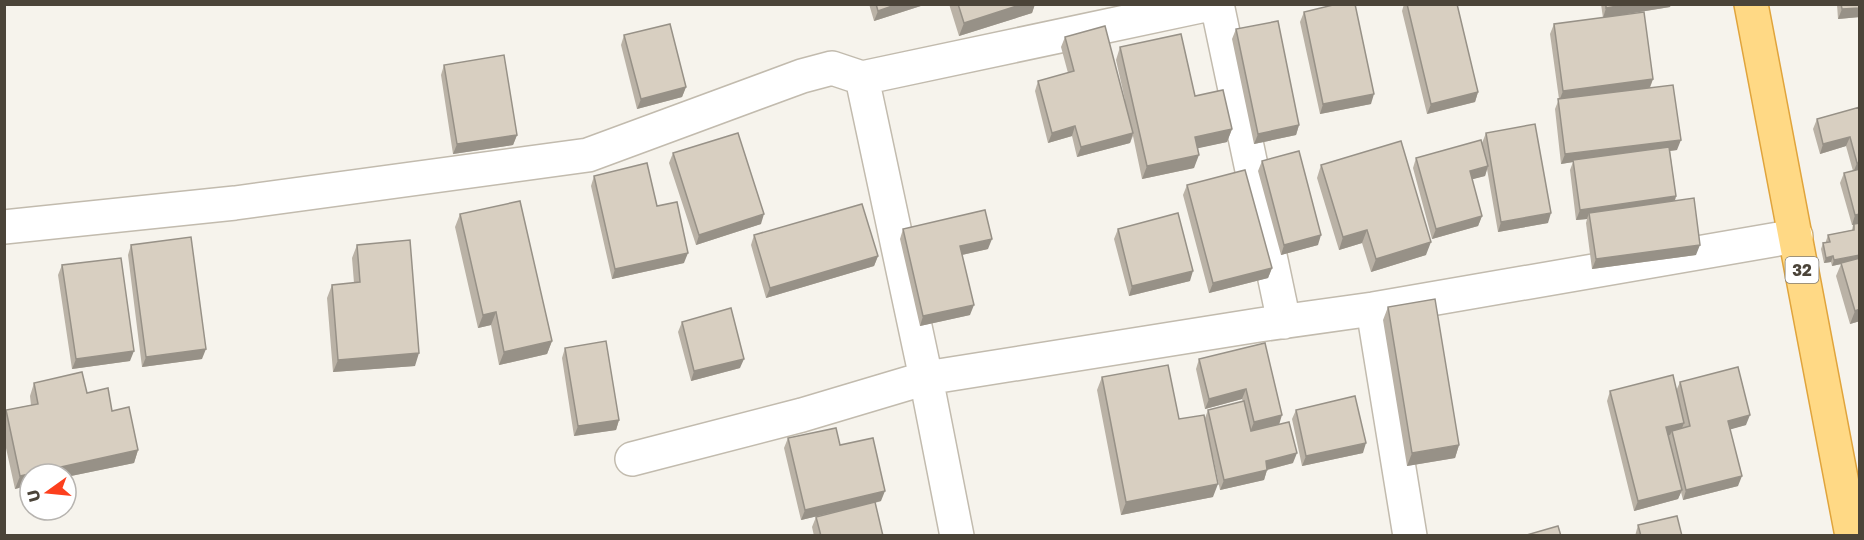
<svg xmlns="http://www.w3.org/2000/svg" width="1864" height="540" font-family="'Golos Text',sans-serif">
  <rect width="100%" height="100%" fill="#f6f3ec"/>
  <g fill="none" stroke-linecap="round" stroke-linejoin="round">
    <defs>
      <path id="minor" d="M1217 4 1284 322
        M862 78 1210 4
        M4 227 235 203 588 155 802 76 832 68 862 78 926 378 957 536
        M1373 309 1410 536
        M632 459 802 415 926 378 1259 325 1373 309 1796 236"/>
      <path id="trunk" d="M1751 4 1852 536"/>
    </defs>
    <use href="#minor" stroke="#c2bbae" stroke-width="36"/>
    <use href="#trunk" stroke="#e0a43c" stroke-width="36"/>
    <use href="#minor" stroke="#fff" stroke-width="33"/>
    <use href="#trunk" stroke="#ffd985" stroke-width="33"/>
  </g>
  <path fill="#bab2a6" d="M869 4H927L874 21Z
    M949 4H1035L1032 13 959 36Z
    M1404 4H1457L1478 92 1475 102 1427 114 1402 11Z
    M1601 4H1671L1670 7 1620 15 1653 79 1650 88 1677 150 1670 151 1676 196 1675 201 1696 255 1592 269 1586 223 1587 219 1576 220 1570 170 1573 162 1561 164 1555 109 1559 99 1550 34 1554 24 1603 18Z
    M1837 4H1860V17L1838 19Z
    M1304 12 1371 104 1320 114 1300 22Z
    M1236 29 1299 125 1296 135 1254 144 1232 39Z
    M624 35 686 87 682 97 637 109 621 45Z
    M1065 37 1125 100 1116 60 1120 47 1195 96 1232 129 1227 142 1197 148 1194 168 1142 179 1133 136 1130 143 1077 157 1072 136 1048 143 1035 91 1038 81 1068 73 1061 47Z
    M444 65 517 135 513 145 453 154 441 75Z
    M1860 107V321L1850 324 1836 276 1841 264 1832 266 1831 262 1824 263 1821 249 1823 243H1826V241L1828 235 1852 230 1853 225H1852L1840 183 1844 173 1853 171 1846 146 1820 154 1813 129 1817 119Z
    M1486 133 1548 223 1498 232 1487 169 1485 176 1472 179 1482 216 1478 226 1432 239 1413 168 1416 158 1482 143Z
    M673 153 761 224 696 245 669 163Z
    M1262 161 1318 245 1281 255 1258 171Z
    M1321 165 1426 255 1371 272 1362 243 1339 250 1317 178Z
    M594 176 657 206 684 263 612 279 591 186Z
    M1187 185 1272 268 1268 278 1209 293 1183 195Z
    M460 214 552 341 547 354 499 365 491 325 478 328 455 227Z
    M903 229 988 249 962 255 970 315 920 326 900 239Z
    M1118 229 1190 281 1129 296 1114 239Z
    M754 235 878 256 874 266 766 298 751 245Z
    M131 245 202 359 142 367 128 255Z
    M357 245 415 366 333 372 327 298 332 285 354 283 352 258Z
    M62 265 130 361 72 369 58 275Z
    M1388 307 1459 445 1455 458 1407 466 1383 320Z
    M682 322 740 368 691 381 678 332Z
    M1265 343 1279 424 1293 463 1267 470 1264 480 1220 490 1213 457V497L1121 515 1097 390 1102 377 1179 419 1205 418 1208 410 1243 402 1242 399 1205 409 1196 369 1199 359Z
    M565 348 619 420 616 430 574 436 562 358Z
    M1680 382 1746 425 1730 429 1738 486 1683 500 1681 492 1678 499 1634 511 1607 401 1610 391H1676Z
    M34 383 87 393 112 411 138 450 134 463 66 477V474L15 489 4 439V415L6 410 31 405 30 396Z
    M1296 410 1363 453 1302 466 1292 419Z
    M788 438 840 445 881 501 875 503 883 536H814L812 527 816 517 839 511 801 520 784 448Z
    M1638 525 1682 536H1635Z"/>
  <path fill="#979187" d="M898 4H927L874 21 878 11Z
    M1023 4H1035L1032 13 959 36 964 23Z
    M1629 4H1671L1670 7 1603 18 1606 8Z
    M1860 8V17L1838 19 1842 9Z
    M1653 79 1649 89 1559 101 1563 91Z
    M686 87 682 97 637 109 641 99Z
    M1478 92 1475 102 1427 114 1431 104Z
    M1374 94 1371 104 1320 114 1323 104Z
    M1299 125 1296 135 1254 144 1258 134Z
    M1075 126 1072 136 1048 143 1052 133Z
    M1232 129 1227 142 1190 150 1195 137Z
    M1133 133 1130 143 1077 157 1081 147Z
    M517 135 513 145 453 154 457 144Z
    M1850 137 1846 146 1820 154 1823 144Z
    M1681 140 1677 150 1574 162 1573 160V162L1561 164 1565 154Z
    M1199 155 1194 168 1142 179 1147 166Z
    M1857 163H1860V172L1853 173Z
    M1488 166 1485 176 1466 181 1470 171Z
    M1676 196 1673 206 1589 213 1587 219 1576 220 1580 210Z
    M1551 213 1548 223 1498 232 1501 222Z
    M764 214 761 224 696 245 699 235Z
    M1860 214V223L1852 225 1855 215Z
    M1482 216 1478 226 1432 239 1436 229Z
    M1367 230 1362 243 1339 250 1343 237Z
    M1321 235 1318 245 1281 255 1284 245Z
    M992 239 988 249 957 256 960 246Z
    M1431 242 1426 255 1371 272 1376 259Z
    M1700 245 1696 255 1592 269 1596 259Z
    M688 253 684 263 612 279 615 269Z
    M1860 255V260L1832 266 1834 260Z
    M878 256 874 266 766 298 770 288Z
    M1833 256 1831 262 1824 263 1826 258Z
    M1272 268 1268 278 1209 293 1213 283Z
    M1193 271 1190 281 1129 296 1132 286Z
    M974 305 970 315 920 326 923 316Z
    M1860 309V321L1850 324 1855 311Z
    M496 312 491 325 478 328 483 315Z
    M552 341 547 354 499 365 504 352Z
    M206 349 202 359 142 367 146 357Z
    M134 351 130 361 72 369 76 359Z
    M419 353 415 366 333 372 338 360Z
    M744 359 740 368 691 381 694 371Z
    M1246 389 1242 399 1205 409 1209 399Z
    M1282 415 1279 425 1250 432 1254 422Z
    M1750 415 1746 425 1725 431 1728 421Z
    M619 420 616 430 574 436 578 426Z
    M1684 423 1680 433 1672 431 1670 435 1662 437 1666 427Z
    M1366 443 1363 453 1302 466 1306 456Z
    M1459 445 1455 458 1407 466 1412 453Z
    M138 450 134 463 66 477V474H30V485L15 489 20 476Z
    M1297 453 1293 463 1262 471 1266 461Z
    M1267 470 1264 480 1220 490 1224 480Z
    M1742 476 1738 486 1683 500 1686 490Z
    M1218 484 1213 497 1121 515 1126 502Z
    M1682 490 1678 499 1634 511 1638 501Z
    M885 491 881 501 801 520 805 510Z"/>
  <path fill="#d8cfc1" stroke="#979187" stroke-width="1.5" d="M876 4H898L878 11Z
    M958 4H1023L964 23Z
    M1337 4H1355L1374 94 1323 104 1304 12Z
    M1407 4H1457L1478 92 1431 104Z
    M1606 4H1629L1606 8Z
    M1841 4H1860V8L1842 9Z
    M1644 12 1653 79 1563 91 1554 24Z
    M1278 21 1299 125 1258 134 1236 29Z
    M670 24 686 87 641 99 624 35Z
    M1105 26 1133 133 1081 147 1075 126 1052 133 1038 81 1074 71 1065 37Z
    M1181 34 1195 96 1223 90 1232 129 1195 137 1199 155 1147 166 1120 47Z
    M504 55 517 135 457 144 444 65Z
    M1673 85 1681 140 1565 154 1558 99Z
    M1860 107V163H1857L1850 137 1823 144 1817 119Z
    M1535 124 1551 213 1501 222 1486 133Z
    M738 133 764 214 699 235 673 153Z
    M1481 140 1488 166 1470 171 1482 216 1436 229 1416 158Z
    M1401 141 1431 242 1376 259 1367 230 1343 237 1321 165Z
    M1669 147 1676 196 1580 210 1573 160Z
    M1299 151 1321 235 1284 245 1262 161Z
    M647 163 657 206 677 202 688 253 615 269 594 176Z
    M1860 169V214L1855 215 1844 173Z
    M1245 170 1272 268 1213 283 1187 185Z
    M1694 198 1700 245 1596 259 1589 213Z
    M520 201 552 341 504 352 496 312 483 315 460 214Z
    M862 204 878 256 770 288 754 235Z
    M985 210 992 239 960 246 974 305 923 316 903 229Z
    M1178 213 1193 271 1132 286 1118 229Z
    M1860 223V255L1834 260 1833 256 1826 258 1823 243 1830 242 1828 235 1854 230V224Z
    M191 237 206 349 146 357 131 245Z
    M410 240 419 353 338 360 332 285 360 282 357 245Z
    M121 258 134 351 76 359 62 265Z
    M1860 258V309L1855 311 1841 263Z
    M1435 299 1459 445 1412 453 1388 307Z
    M731 308 744 359 694 371 682 322Z
    M606 341 619 420 578 426 565 348Z
    M1265 343 1282 415 1254 422 1246 389 1209 399 1199 359Z
    M1168 365 1179 419 1204 415 1218 484 1126 502 1102 377Z
    M1738 367 1750 415 1728 421 1742 476 1686 490 1672 431 1690 426 1680 382Z
    M82 372 87 393 108 388 112 411 129 407 138 450 20 476 6 410 38 404 34 383Z
    M1673 375 1684 423 1666 427 1682 490 1638 501 1610 391Z
    M1355 396 1366 443 1306 456 1296 410Z
    M1244 401 1251 431 1289 422 1297 453 1266 461 1267 470 1224 480 1208 410Z
    M836 428 840 445 873 438 885 491 805 510 788 438Z
    M875 502 883 536H821L816 517Z
    M1677 516 1682 536H1641L1638 525Z
    M1558 526 1561 536H1523Z"/>
  <g text-anchor="middle" dominant-baseline="central" stroke-width="4.5" stroke-linejoin="round" paint-order="stroke">
    <rect fill="#fff" stroke="#817c74" stroke-width="1.5" x="1785.5" y="257" width="33" height="26" rx="4.5"/>
    <g font-size="16" font-weight="bold" fill="#4b4439">
      <text x="1802" y="270">32</text>
    </g>
  </g>
  <rect width="1864" height="540" fill="none" stroke="#4b4439" stroke-width="12"/>
  <g transform="translate(48 492) rotate(255)"><circle r="28" fill="#ffffff" stroke="#b7b4b0" stroke-width="1.5"/>
  <path d="M0-4.5L10 22L0 15L-10 22Z" fill="#fc3f1d"/>
  <text y="-9" font-size="16" font-weight="bold" text-anchor="middle" fill="#4b4439">U</text>
  </g>
</svg>
